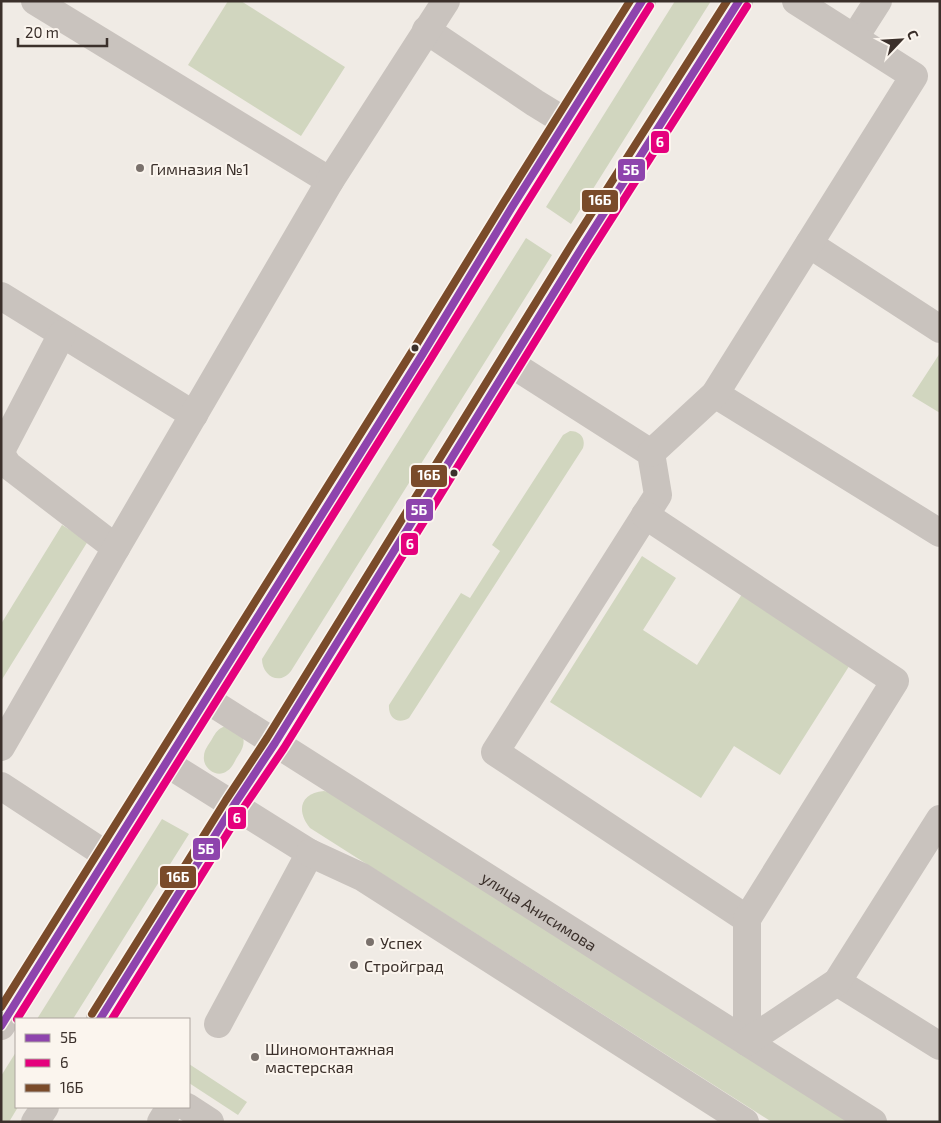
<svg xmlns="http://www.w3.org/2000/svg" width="941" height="1123" font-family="'Exo 2',sans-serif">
  <rect width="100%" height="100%" fill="#f0ebe5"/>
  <path fill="#d1d6bf" d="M228 1H241L345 67 301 136 188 65Z
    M675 1H711L571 224 546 207Z
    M526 238 552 255 291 671C280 686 262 676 262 659Z
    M940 353V413L912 396Z
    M570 431C580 431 586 438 583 448L409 718C398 725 388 718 389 705L461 593 470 598 500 551 492 545 563 435Z
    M62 525 88 541 1 681V624Z
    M642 556 676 578 643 630 697 665 744 591 853 660 780 775 734 746 701 798 550 702Z
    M225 726 242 734C246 744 242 750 236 759 234 763 231 769 227 771 217 779 202 768 204 756 204 750 209 744 212 739 216 732 218 729 225 726Z
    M324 791 332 793 849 1122H772L310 828C296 811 300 793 324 791Z
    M162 819 189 834 73 1019H37Z
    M16 1052V1107H18L9 1122H1V1076Z
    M189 1064 247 1102 238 1115 189 1083Z"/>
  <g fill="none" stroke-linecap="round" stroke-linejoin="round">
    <g stroke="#c9c3be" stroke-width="28">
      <path d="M35 1 330 181"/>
      <path d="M426 30 535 103 566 122"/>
      <path d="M855 37 878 1"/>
      <path d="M809 244 940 329"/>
      <path d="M1 296 194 415"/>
      <path d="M62 334 3 447 2 456 8 465 116 548"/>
      <path d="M510 363 651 453 658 495 495 752 747 919"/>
      <path d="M715 394 940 533"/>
      <path d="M651 453 715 394 914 76 796 1"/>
      <path d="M645 515 895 681 747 919V1042"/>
      <path id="s1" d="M206 699 873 1122"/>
      <path d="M1 747 116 548 330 181 446 1"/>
      <path d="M166 763 310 853 218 1024"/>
      <path d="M1 786 108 856"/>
      <path d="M310 853 362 877 745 1122"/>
      <path d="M837 982 940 1046"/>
      <path d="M100 1019 234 805 275 743 581 249 739 1"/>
      <path d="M1 1026 422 355 512 207 642 1"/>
      <path d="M747 1042 837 982 940 819"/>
      <path d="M187 1107 210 1122"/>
      <path d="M35 1122 45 1107"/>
      <path d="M161 1122 170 1107"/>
    </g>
    <defs>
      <path id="bus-1" d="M100 1019 234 805 275 743 581 249 739 1
        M1 1026 422 355 512 207 642 1"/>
      <path id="bus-2" d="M17 1019 430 360 521 212 650 6
        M112 1019 242 810 284 748 589 254 747 6"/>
      <path id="bus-3" d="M1 1007 413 350 504 202 630 1
        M92 1014 226 800 267 738 572 244 727 1"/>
    </defs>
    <use href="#bus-1" stroke="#fbf5ee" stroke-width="11"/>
    <use href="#bus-2" stroke="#fbf5ee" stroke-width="11"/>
    <use href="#bus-3" stroke="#fbf5ee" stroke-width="11"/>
    <use href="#bus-1" stroke="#8e44ad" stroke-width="8"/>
    <use href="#bus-2" stroke="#e5007d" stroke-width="8"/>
    <use href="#bus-3" stroke="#7a4b2a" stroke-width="8"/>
  </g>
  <g fill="#7a716c" stroke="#fbf5ee" stroke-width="2">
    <circle cx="140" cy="168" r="5"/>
    <circle cx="370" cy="942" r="5"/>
    <circle cx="354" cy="965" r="5"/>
    <circle cx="255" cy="1057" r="5"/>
  </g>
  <g fill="#3b302b" stroke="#fbf5ee" stroke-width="2">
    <circle cx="415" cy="348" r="4.5"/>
    <circle cx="454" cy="473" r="4.5"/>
  </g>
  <g text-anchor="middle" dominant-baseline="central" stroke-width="4" stroke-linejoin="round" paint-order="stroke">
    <g font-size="16" fill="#3b302b" stroke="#fbf5ee" text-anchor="start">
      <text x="150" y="168">Гимназия №1</text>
      <text x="380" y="942">Успех</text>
      <text x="364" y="965">Стройград</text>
      <text x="265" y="1048">Шиномонтажная<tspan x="265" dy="18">мастерская</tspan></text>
    </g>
    <g font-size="16" fill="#3b302b" stroke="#fbf5ee">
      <text stroke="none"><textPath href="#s1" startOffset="395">улица Анисимова</textPath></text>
    </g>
  </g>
  <g stroke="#fbf5ee" stroke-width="2">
    <rect x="650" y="130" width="20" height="24" rx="5" fill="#e5007d"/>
    <rect x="617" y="158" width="29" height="24" rx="5" fill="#8e44ad"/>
    <rect x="581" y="189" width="38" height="24" rx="5" fill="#7a4b2a"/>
    <rect x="410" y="464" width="38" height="24" rx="5" fill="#7a4b2a"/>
    <rect x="405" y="498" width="29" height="24" rx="5" fill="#8e44ad"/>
    <rect x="400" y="532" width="19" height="24" rx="5" fill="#e5007d"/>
    <rect x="227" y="806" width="20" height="24" rx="5" fill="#e5007d"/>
    <rect x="192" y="837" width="29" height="24" rx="5" fill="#8e44ad"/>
    <rect x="159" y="865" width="38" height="24" rx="5" fill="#7a4b2a"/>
  </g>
  <g font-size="14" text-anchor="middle" font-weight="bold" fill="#fff">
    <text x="660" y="147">6</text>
    <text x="631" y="175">5Б</text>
    <text x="600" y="205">16Б</text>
    <text x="429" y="480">16Б</text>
    <text x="419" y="515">5Б</text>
    <text x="410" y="549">6</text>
    <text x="237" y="823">6</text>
    <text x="206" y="854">5Б</text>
    <text x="178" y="882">16Б</text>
  </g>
  <rect width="941" height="1123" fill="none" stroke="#3b302b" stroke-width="5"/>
  <rect x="15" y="1018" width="175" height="90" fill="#fbf5ee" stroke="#aea6a0"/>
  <rect x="25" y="1034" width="25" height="8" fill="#8e44ad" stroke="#aea6a0"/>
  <text x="60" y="1043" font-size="15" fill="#3b302b">5Б</text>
  <rect x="25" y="1059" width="25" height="8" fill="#e5007d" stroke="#aea6a0"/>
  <text x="60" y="1068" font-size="15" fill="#3b302b">6</text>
  <rect x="25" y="1084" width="25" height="8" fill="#7a4b2a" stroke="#aea6a0"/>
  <text x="60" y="1093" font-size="15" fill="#3b302b">16Б</text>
  <g transform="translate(901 40) rotate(65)" stroke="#fbf5ee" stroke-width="4" paint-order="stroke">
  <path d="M0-4L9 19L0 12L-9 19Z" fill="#3b302b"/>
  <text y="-8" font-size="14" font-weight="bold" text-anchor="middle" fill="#3b302b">С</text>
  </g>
  <path d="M18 38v8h89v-8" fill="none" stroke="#3b302b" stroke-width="2.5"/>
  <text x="25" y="38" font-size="15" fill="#3b302b" stroke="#fbf5ee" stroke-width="4" paint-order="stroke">20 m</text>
</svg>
